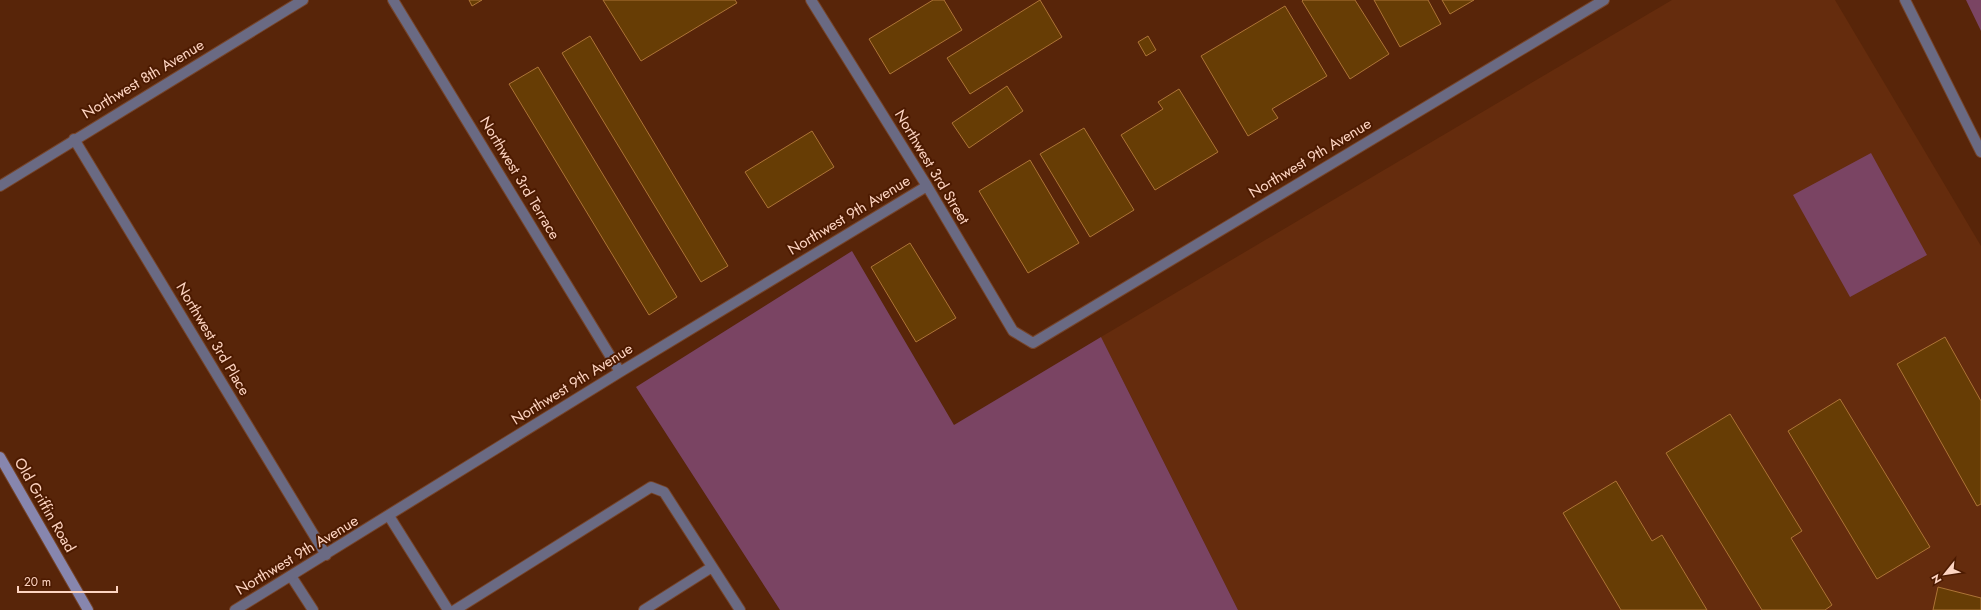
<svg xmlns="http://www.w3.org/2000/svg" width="1981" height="610" font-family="Jost,sans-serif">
<rect width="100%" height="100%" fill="#582509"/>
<path fill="#652c0d" d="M 1672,0 L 1835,0 L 1981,246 L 1981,610 L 1238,610 L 1101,337 Z"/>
<path fill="#7a4463" d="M 1966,0 L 1981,0 L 1981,31 Z
M 1871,153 L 1927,255 L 1850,297 L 1793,195 Z
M 852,251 L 954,425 L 1101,337 L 1238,610 L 780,610 L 636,387 Z"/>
<path fill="#673d05" stroke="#ad7437" d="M 469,0 L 482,0 L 472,6 Z
M 603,0 L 735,0 L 737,3 L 641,61 Z
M 933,0 L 944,0 L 962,30 L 890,74 L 869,39 Z
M 1040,0 L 1062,37 L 970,94 L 947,58 Z
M 1303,0 L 1355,0 L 1389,54 L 1350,79 L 1302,1 Z
M 1374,0 L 1428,0 L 1441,24 L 1400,47 Z
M 1442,0 L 1474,0 L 1450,14 Z
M 1285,6 L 1327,76 L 1272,109 L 1278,118 L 1248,136 L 1201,56 Z
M 590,36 L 728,266 L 701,282 L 562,53 Z
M 1148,36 L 1156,50 L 1146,56 L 1138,42 Z
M 538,67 L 677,297 L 649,315 L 509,84 Z
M 1007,86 L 1023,111 L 969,148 L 952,123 Z
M 1179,89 L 1218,152 L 1155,190 L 1121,135 L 1163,109 L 1158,102 Z
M 1084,128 L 1134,210 L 1090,237 L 1040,154 Z
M 812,131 L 834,167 L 768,208 L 745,172 Z
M 1030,160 L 1079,243 L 1028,273 L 979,191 Z
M 910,243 L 956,318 L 916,342 L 871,267 Z
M 1945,337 L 1981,401 L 1981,504 L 1977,506 L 1897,364 Z
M 1840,399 L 1930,547 L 1877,579 L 1788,431 Z
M 1730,414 L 1802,531 L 1791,538 L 1832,605 L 1825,610 L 1762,610 L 1666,453 Z
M 1616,481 L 1652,541 L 1662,535 L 1707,610 L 1621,610 L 1563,513 Z
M 1938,587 L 1981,598 L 1981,610 L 1933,610 Z"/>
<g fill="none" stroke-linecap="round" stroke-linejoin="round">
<g stroke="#76442a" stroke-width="12">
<path id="lane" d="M 389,516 L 448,610
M 291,576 L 313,610
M 455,610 L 651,487 L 664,492 L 740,610
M 644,610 L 712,567"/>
</g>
<g stroke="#76442a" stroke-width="12">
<path id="street" d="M 393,0 L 620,372
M 811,0 L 927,186 L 1013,331 L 1033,343 L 1604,0
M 1905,0 L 1981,152
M 74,139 L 326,555
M 0,186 L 303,0
M 235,610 L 620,372 L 927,186"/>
</g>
<g stroke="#76442a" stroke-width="12">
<path id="secondary" d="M 0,457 L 88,610"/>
</g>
<use href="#lane" stroke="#6a6a83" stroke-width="10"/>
<use href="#street" stroke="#6a6a83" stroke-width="10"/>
<use href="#secondary" stroke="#8786ae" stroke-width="10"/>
</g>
<g text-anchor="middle" stroke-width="4" stroke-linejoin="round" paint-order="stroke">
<g font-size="15" fill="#fdd4c1" stroke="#4c1a00">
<text transform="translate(143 79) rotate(-31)" y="5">Northwest 8th Avenue</text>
<text transform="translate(1310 158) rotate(-31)" y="5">Northwest 9th Avenue</text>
<text transform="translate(932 167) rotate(59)" y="5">Northwest 3rd Street</text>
<text transform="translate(520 178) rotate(59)" y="5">Northwest 3rd Terrace</text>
<text transform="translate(849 215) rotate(-31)" y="5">Northwest 9th Avenue</text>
<text transform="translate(213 339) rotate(59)" y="5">Northwest 3rd Place</text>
<text transform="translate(572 384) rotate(-32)" y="5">Northwest 9th Avenue</text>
<text transform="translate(45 505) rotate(60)" y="5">Old Griffin Road</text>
<text transform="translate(297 555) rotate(-31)" y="5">Northwest 9th Avenue</text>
</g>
</g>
<g transform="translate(1945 574) rotate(240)" stroke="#4c1a00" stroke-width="3" paint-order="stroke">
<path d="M0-3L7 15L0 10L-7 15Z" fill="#fdd4c1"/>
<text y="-6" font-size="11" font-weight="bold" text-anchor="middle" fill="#fdd4c1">N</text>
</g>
<path d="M18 586v6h99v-6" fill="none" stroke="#fdd4c1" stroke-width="2"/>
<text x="24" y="586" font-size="12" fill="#fdd4c1" stroke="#4c1a00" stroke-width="3" paint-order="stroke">20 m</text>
</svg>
